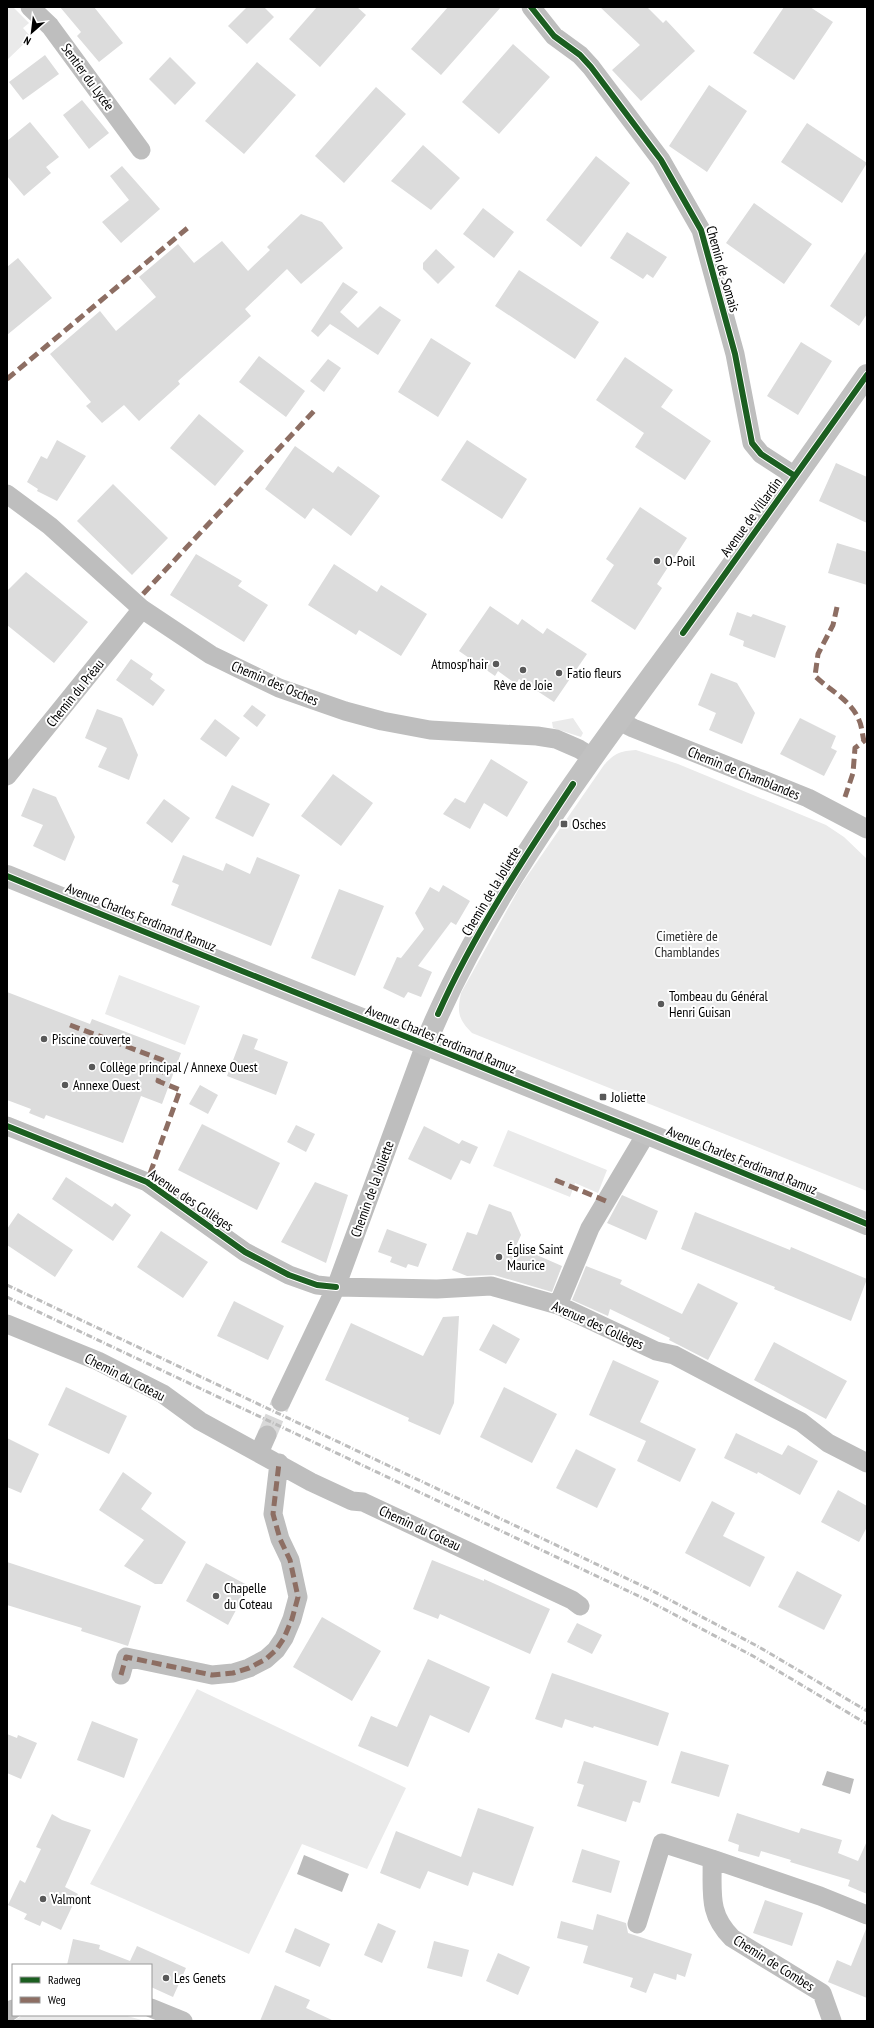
<svg xmlns="http://www.w3.org/2000/svg" width="874" height="2028" font-family="'PT Sans Narrow',sans-serif">
<rect width="100%" height="100%" fill="#fff"/>
<path fill="#eaeaea" d="M 7,7 L 13,7 L 29,23 L 23,28 L 31,37 L 7,60 Z
M 573,718 L 583,733 L 581,737 L 553,728 L 552,722 Z
M 636,750 L 678,764 L 826,825 L 844,837 L 867,859 L 867,1191 L 472,1033 C 458,1019 457,1012 461,993 L 521,885 L 604,765 C 615,753 620,751 636,750 Z
M 119,975 L 200,1006 L 185,1045 L 105,1014 Z
M 508,1130 L 607,1170 L 598,1193 L 575,1183 L 570,1197 L 493,1166 Z
M 197,1689 L 406,1788 L 367,1869 L 302,1844 L 249,1954 L 90,1884 Z
M 23,2015 L 124,2015 L 145,2021 L 13,2021 Z"/>
<path fill="#bcbcbc" d="M 827,1771 L 854,1779 L 850,1794 L 822,1785 Z
M 304,1855 L 349,1874 L 342,1892 L 297,1874 Z"/>
<path fill="#dcdcdc" d="M 60,7 L 94,7 L 123,43 L 99,62 L 77,36 L 81,32 Z
M 247,7 L 264,7 L 274,17 L 247,44 L 228,26 Z
M 317,7 L 357,7 L 366,15 L 320,67 L 289,39 Z
M 448,7 L 501,7 L 441,75 L 411,49 Z
M 600,7 L 647,7 L 663,23 L 666,20 L 695,51 L 641,101 L 612,70 L 640,45 Z
M 784,7 L 810,7 L 833,22 L 794,80 L 753,53 Z
M 513,44 L 550,77 L 499,134 L 462,102 Z
M 45,55 L 59,74 L 23,100 L 9,82 Z
M 170,57 L 196,83 L 175,105 L 149,79 Z
M 257,62 L 296,95 L 244,154 L 205,121 Z
M 709,85 L 747,111 L 707,172 L 669,146 Z
M 376,87 L 406,114 L 344,183 L 315,156 Z
M 82,100 L 109,133 L 89,149 L 63,115 Z
M 30,122 L 59,157 L 46,167 L 51,173 L 24,196 L 7,176 L 7,141 Z
M 807,123 L 867,163 L 842,203 L 781,162 Z
M 423,145 L 460,178 L 431,210 L 391,181 Z
M 596,156 L 630,183 L 581,247 L 546,220 Z
M 122,166 L 160,209 L 121,243 L 102,222 L 129,200 L 110,176 Z
M 754,203 L 812,244 L 784,284 L 726,243 Z
M 483,208 L 514,232 L 494,258 L 463,234 Z
M 301,214 L 322,222 L 343,248 L 301,284 L 287,269 L 245,309 L 251,316 L 178,381 L 180,384 L 139,421 L 124,405 L 102,423 L 86,406 L 91,402 L 50,354 L 100,311 L 116,331 L 156,297 L 139,277 L 178,244 L 194,263 L 222,241 L 248,271 L 270,250 L 267,247 Z
M 627,232 L 667,257 L 653,278 L 647,274 L 643,279 L 610,258 Z
M 436,249 L 455,267 L 438,284 L 423,269 L 423,263 Z
M 867,250 L 867,314 L 859,326 L 830,306 Z
M 18,258 L 52,298 L 7,335 L 7,267 Z
M 519,270 L 599,322 L 575,359 L 495,306 Z
M 343,282 L 358,292 L 340,312 L 358,328 L 380,306 L 401,320 L 378,355 L 330,324 L 318,337 L 311,331 Z
M 431,338 L 471,363 L 438,417 L 398,392 Z
M 801,342 L 832,361 L 798,415 L 767,396 Z
M 259,356 L 305,391 L 286,417 L 239,382 Z
M 625,357 L 673,390 L 661,407 L 711,441 L 685,480 L 635,447 L 644,433 L 596,400 Z
M 328,359 L 341,368 L 324,392 L 310,381 Z
M 199,414 L 244,451 L 215,486 L 170,448 Z
M 57,440 L 86,456 L 57,501 L 37,491 L 38,489 L 27,482 L 41,456 L 47,459 Z
M 467,440 L 527,479 L 502,519 L 441,480 Z
M 295,446 L 333,473 L 338,466 L 380,496 L 351,536 L 313,508 L 305,519 L 265,489 Z
M 836,463 L 867,477 L 867,523 L 819,501 Z
M 113,484 L 168,538 L 132,575 L 77,521 Z
M 640,507 L 687,538 L 657,584 L 662,588 L 635,630 L 591,601 L 614,565 L 606,559 Z
M 837,543 L 867,552 L 867,585 L 828,573 Z
M 196,554 L 242,581 L 238,586 L 268,605 L 244,642 L 170,595 Z
M 334,564 L 377,592 L 381,585 L 427,614 L 401,656 L 359,630 L 356,635 L 308,605 Z
M 26,572 L 88,622 L 54,663 L 7,625 L 7,591 Z
M 490,606 L 518,625 L 522,619 L 543,634 L 547,628 L 587,654 L 554,702 L 519,679 L 516,684 L 498,671 L 495,676 L 459,651 Z
M 737,612 L 751,617 L 753,614 L 786,626 L 775,658 L 743,646 L 744,641 L 729,635 Z
M 131,659 L 153,674 L 150,679 L 165,690 L 153,706 L 116,680 Z
M 711,673 L 737,683 L 755,713 L 742,744 L 709,730 L 716,713 L 698,705 Z
M 252,705 L 266,715 L 257,727 L 243,716 Z
M 97,709 L 122,718 L 138,755 L 129,780 L 98,767 L 107,748 L 85,738 Z
M 800,718 L 836,736 L 831,748 L 837,751 L 824,776 L 780,754 Z
M 215,719 L 240,738 L 226,757 L 200,739 Z
M 491,759 L 528,782 L 507,817 L 484,803 L 470,829 L 443,814 L 455,798 L 465,803 Z
M 333,774 L 373,803 L 341,846 L 301,816 Z
M 232,785 L 270,804 L 253,837 L 215,818 Z
M 33,788 L 56,797 L 75,837 L 65,861 L 33,846 L 43,825 L 21,816 Z
M 164,799 L 190,818 L 172,843 L 146,823 Z
M 183,855 L 223,871 L 226,863 L 250,874 L 257,857 L 300,875 L 271,946 L 171,905 L 179,885 L 172,882 Z
M 443,885 L 470,901 L 456,925 L 451,922 L 418,966 L 432,972 L 421,997 L 408,992 L 404,998 L 383,988 L 397,957 L 401,958 L 424,929 L 415,913 L 430,887 L 439,892 Z
M 339,889 L 384,906 L 355,976 L 311,958 Z
M 7,992 L 90,1024 L 92,1019 L 181,1053 L 162,1104 L 141,1096 L 123,1143 L 46,1115 L 44,1119 L 29,1113 L 31,1109 L 7,1100 Z
M 243,1034 L 258,1039 L 254,1049 L 288,1062 L 276,1095 L 227,1076 Z
M 200,1085 L 218,1095 L 208,1114 L 189,1104 Z
M 202,1124 L 280,1163 L 257,1210 L 178,1170 Z
M 296,1125 L 315,1134 L 306,1152 L 287,1142 Z
M 424,1126 L 459,1144 L 462,1140 L 478,1147 L 470,1164 L 461,1160 L 451,1180 L 408,1159 Z
M 66,1177 L 112,1207 L 115,1203 L 131,1215 L 113,1241 L 52,1199 Z
M 315,1182 L 348,1195 L 326,1263 L 281,1242 Z
M 622,1195 L 658,1211 L 646,1240 L 607,1223 Z
M 489,1204 L 511,1212 L 521,1235 L 516,1246 L 562,1266 L 552,1292 L 494,1275 L 467,1276 L 452,1270 L 467,1232 L 477,1235 Z
M 695,1212 L 790,1250 L 791,1247 L 867,1279 L 851,1321 L 774,1289 L 775,1287 L 681,1249 Z
M 18,1213 L 73,1250 L 55,1277 L 7,1245 L 7,1229 Z
M 387,1229 L 427,1244 L 418,1267 L 408,1264 L 406,1268 L 390,1262 L 392,1257 L 378,1252 Z
M 161,1231 L 208,1262 L 183,1298 L 137,1267 Z
M 586,1266 L 622,1280 L 620,1284 L 682,1314 L 698,1283 L 738,1303 L 708,1360 L 669,1340 L 670,1338 L 610,1309 L 608,1316 L 572,1300 Z
M 234,1301 L 284,1326 L 268,1360 L 217,1336 Z
M 459,1316 L 454,1403 L 440,1435 L 408,1421 L 409,1418 L 325,1380 L 351,1323 L 423,1356 L 443,1317 Z
M 493,1324 L 520,1339 L 506,1364 L 479,1350 Z
M 774,1342 L 847,1381 L 826,1419 L 754,1380 Z
M 613,1360 L 659,1381 L 640,1422 L 696,1449 L 680,1482 L 637,1461 L 646,1441 L 589,1415 Z
M 66,1387 L 127,1416 L 109,1454 L 48,1425 Z
M 504,1387 L 557,1414 L 532,1463 L 480,1437 Z
M 736,1433 L 782,1455 L 788,1445 L 818,1461 L 800,1495 L 758,1472 L 757,1474 L 724,1458 Z
M 7,1438 L 39,1454 L 21,1493 L 7,1487 Z
M 576,1449 L 616,1469 L 597,1508 L 556,1488 Z
M 123,1472 L 152,1493 L 141,1509 L 186,1542 L 162,1584 L 155,1584 L 124,1566 L 144,1540 L 99,1510 Z
M 838,1490 L 867,1506 L 867,1527 L 859,1542 L 821,1522 Z
M 712,1501 L 735,1513 L 723,1536 L 765,1557 L 750,1587 L 685,1553 Z
M 432,1560 L 484,1581 L 484,1579 L 550,1609 L 530,1654 L 440,1614 L 438,1619 L 413,1609 Z
M 7,1562 L 141,1606 L 128,1646 L 81,1631 L 82,1628 L 7,1605 Z
M 206,1563 L 249,1586 L 228,1625 L 186,1601 Z
M 797,1571 L 842,1595 L 824,1630 L 778,1607 Z
M 322,1617 L 381,1651 L 352,1701 L 293,1667 Z
M 577,1623 L 602,1635 L 592,1654 L 567,1642 Z
M 428,1659 L 490,1687 L 469,1733 L 430,1715 L 408,1767 L 358,1746 L 371,1716 L 397,1727 Z
M 552,1673 L 669,1713 L 658,1746 L 594,1726 L 593,1728 L 565,1719 L 562,1728 L 535,1719 Z
M 92,1721 L 138,1739 L 124,1778 L 77,1760 Z
M 7,1734 L 17,1738 L 18,1735 L 37,1743 L 21,1779 L 7,1773 Z
M 681,1751 L 729,1765 L 719,1797 L 671,1783 Z
M 584,1761 L 647,1781 L 640,1803 L 633,1801 L 626,1822 L 577,1806 L 584,1785 L 577,1783 Z
M 478,1808 L 534,1827 L 513,1886 L 473,1872 L 468,1886 L 428,1871 L 420,1889 L 380,1873 L 396,1831 L 461,1857 Z
M 737,1813 L 799,1833 L 801,1828 L 842,1840 L 838,1853 L 858,1861 L 867,1841 L 867,1894 L 848,1886 L 850,1880 L 790,1862 L 791,1860 L 761,1851 L 759,1857 L 738,1851 L 739,1845 L 728,1841 Z
M 52,1814 L 62,1820 L 91,1830 L 65,1887 L 78,1894 L 61,1930 L 42,1921 L 40,1926 L 24,1919 L 27,1914 L 8,1905 L 20,1880 L 25,1883 L 41,1849 L 36,1847 Z
M 582,1849 L 620,1861 L 611,1893 L 572,1882 Z
M 765,1900 L 803,1913 L 792,1946 L 753,1933 Z
M 597,1914 L 626,1923 L 628,1933 L 692,1954 L 685,1977 L 677,1974 L 676,1980 L 654,1973 L 646,1993 L 630,1987 L 633,1978 L 583,1963 L 588,1946 L 557,1938 L 561,1921 L 593,1930 Z
M 378,1923 L 396,1931 L 382,1963 L 364,1955 Z
M 295,1928 L 330,1944 L 320,1967 L 285,1952 Z
M 866,1929 L 867,1929 L 867,1998 L 828,1982 L 837,1960 L 851,1966 Z
M 73,1939 L 100,1945 L 99,1949 L 130,1961 L 137,1946 L 186,1968 L 173,1997 L 151,1987 L 151,1965 L 67,1965 Z
M 434,1941 L 469,1950 L 462,1977 L 427,1968 Z
M 498,1953 L 530,1967 L 518,1995 L 486,1981 Z
M 275,1985 L 310,2000 L 306,2008 L 334,2021 L 260,2021 Z"/>
<g fill="none" stroke-linecap="round" stroke-linejoin="round">
<path stroke="#d9d9d9" stroke-width="19" stroke-dasharray="19 10" stroke-linecap="butt" d="M 267,1435 L 281,1402"/>
<path stroke="#bebebe" stroke-width="19" d="M 30,7 L 50,26 L 141,150
M 531,7 L 554,36 L 580,55 L 591,67 L 661,160 L 701,230 L 735,354 L 752,443 L 761,454 L 795,476
M 7,494 L 50,526 L 142,609 L 211,655 L 279,688 L 345,711 L 382,721 L 430,730 L 537,736 L 556,739 L 579,749 L 592,757
M 619,721 L 633,728 L 808,798 L 867,829
M 7,776 L 142,609
M 7,1126 L 147,1182 L 245,1252 L 289,1275 L 317,1285 L 336,1287 L 437,1289 L 491,1286 L 558,1305 L 656,1351 L 674,1355 L 801,1422 L 828,1443 L 867,1463
M 558,1305 L 590,1228 L 646,1134
M 7,1324 L 98,1361 L 163,1394 L 200,1421 L 311,1482 L 352,1501 L 363,1502 L 572,1600 L 580,1606
M 281,1402 L 336,1287 L 425,1045
M 259,1453 L 267,1435
M 121,1675 L 126,1657 L 212,1675 L 233,1673 L 249,1668 L 266,1659 L 276,1650 L 284,1638 L 292,1619 L 298,1597 L 290,1560 L 280,1539 L 273,1514 L 279,1463
M 712,1859 L 820,1896 L 867,1915
M 637,1924 L 662,1843 L 712,1859 C 713,1892 707,1913 732,1938 L 822,1993 L 832,2021
M 151,2008 L 183,2021
M 7,2013 L 13,2009"/>
<path stroke="#c1c1c1" stroke-width="22" d="M 7,876 C 293,993 582,1105 867,1224
M 425,1045 C 483,903 577,778 667,655 C 735,563 801,469 867,375"/>
<path stroke="#bdbdbd" stroke-width="3" stroke-dasharray="6 2 1 2" stroke-linecap="butt" d="M 7,1285 L 651,1590 L 759,1647 L 867,1711
M 7,1297 L 645,1599 L 753,1656 L 867,1724"/>
<path stroke="#8d6e63" stroke-width="5" stroke-dasharray="10 5" stroke-linecap="butt" d="M 7,379 L 190,226
M 143,594 L 314,411
M 837,607 L 833,625 L 818,654 L 815,676 C 829,690 851,700 859,720 C 862,726 862,734 864,741 L 855,748 L 853,773 L 845,797
M 70,1025 L 165,1061 L 158,1081 L 180,1090 L 147,1182
M 555,1180 L 606,1201
M 121,1675 L 126,1657 L 212,1675 L 233,1673 L 249,1668 L 266,1659 L 276,1650 L 284,1638 L 292,1619 L 298,1597 L 290,1560 L 280,1539 L 273,1514 L 279,1463"/>
<g stroke="#fff" stroke-width="8">
<path id="cycleway" d="M 531,7 L 554,36 L 580,55 L 591,67 L 661,160 L 701,230 L 735,354 L 752,443 L 761,454 L 795,476
M 683,633 L 867,375
M 7,876 C 293,993 582,1105 867,1224
M 438,1014 C 474,933 524,858 573,784
M 7,1126 L 147,1182 L 245,1252 L 289,1275 L 317,1285 L 336,1287"/>
</g>
<use href="#cycleway" stroke="#1b5e20" stroke-width="6"/>
</g>
<g fill="#595959" stroke="#fff" stroke-width="1.5">
<circle cx="657" cy="561" r="4"/>
<circle cx="496" cy="664" r="4"/>
<circle cx="523" cy="670" r="4"/>
<circle cx="559" cy="673" r="4"/>
<rect x="560" y="820" width="8" height="8" rx="2"/>
<circle cx="661" cy="1004" r="4"/>
<circle cx="44" cy="1039" r="4"/>
<circle cx="92" cy="1067" r="4"/>
<circle cx="65" cy="1085" r="4"/>
<rect x="599" y="1093" width="8" height="8" rx="2"/>
<circle cx="499" cy="1257" r="4"/>
<circle cx="216" cy="1596" r="4"/>
<circle cx="43" cy="1899" r="4"/>
<circle cx="166" cy="1978" r="4"/>
</g>
<g text-anchor="middle" stroke-width="4" stroke-linejoin="round" paint-order="stroke">
<g font-size="14" fill="#000" stroke="#fff">
<text transform="translate(88 77) rotate(54)" y="5">Sentier du Lycée</text>
<text transform="translate(723 269) rotate(74)" y="5">Chemin de Somais</text>
<text transform="translate(751 517) rotate(-54)" y="5">Avenue de Villardin</text>
<text transform="translate(275 683) rotate(23)" y="5">Chemin des Osches</text>
<text transform="translate(75 693) rotate(-51)" y="5">Chemin du Préau</text>
<text transform="translate(744 773) rotate(22)" y="5">Chemin de Chamblandes</text>
<text transform="translate(491 891) rotate(-59)" y="5">Chemin de la Joliette</text>
<text transform="translate(141 917) rotate(22)" y="5">Avenue Charles Ferdinand Ramuz</text>
<text transform="translate(441 1039) rotate(22)" y="5">Avenue Charles Ferdinand Ramuz</text>
<text transform="translate(742 1160) rotate(22)" y="5">Avenue Charles Ferdinand Ramuz</text>
<text transform="translate(372 1189) rotate(-70)" y="5">Chemin de la Joliette</text>
<text transform="translate(191 1200) rotate(34)" y="5">Avenue des Collèges</text>
<text transform="translate(598 1325) rotate(24)" y="5">Avenue des Collèges</text>
<text transform="translate(125 1377) rotate(27)" y="5">Chemin du Coteau</text>
<text transform="translate(420 1528) rotate(25)" y="5">Chemin du Coteau</text>
<text transform="translate(774 1963) rotate(32)" y="5">Chemin de Combes</text>
</g>
<g font-size="14" fill="#000" stroke="#fff" text-anchor="start">
<text x="665" y="566">O-Poil</text>
<text x="488" y="669" text-anchor="end">Atmosp'hair</text>
<text x="567" y="678">Fatio fleurs</text>
<text x="523" y="690" text-anchor="middle">Rêve de Joie</text>
<text x="572" y="829">Osches</text>
<text x="669" y="1001">Tombeau du Général<tspan x="669" dy="16">Henri Guisan</tspan></text>
<text x="52" y="1044">Piscine couverte</text>
<text x="100" y="1072">Collège principal / Annexe Ouest</text>
<text x="73" y="1090">Annexe Ouest</text>
<text x="611" y="1102">Joliette</text>
<text x="507" y="1254">Église Saint<tspan x="507" dy="16">Maurice</tspan></text>
<text x="224" y="1593">Chapelle<tspan x="224" dy="16">du Coteau</tspan></text>
<text x="51" y="1904">Valmont</text>
<text x="174" y="1983">Les Genets</text>
</g>
<g font-size="14" fill="#2f2f2f" stroke="#fff">
<text x="687" y="941">Cimetière de<tspan x="687" dy="16">Chamblandes</tspan></text>
</g>
</g>
<rect width="874" height="2028" fill="none" stroke="#000000" stroke-width="16"/>
<rect x="12" y="1964" width="140" height="52" fill="#ffffff" stroke="#999999"/>
<rect x="20" y="1977" width="20" height="6" fill="#1b5e20" stroke="#999999"/>
<text x="48" y="1984" font-size="12" fill="#000000">Radweg</text>
<rect x="20" y="1997" width="20" height="6" fill="#8d6e63" stroke="#999999"/>
<text x="48" y="2004" font-size="12" fill="#000000">Weg</text>
<g transform="translate(32 32) rotate(208)" stroke="#ffffff" stroke-width="3" paint-order="stroke">
<path d="M0-3L7 15L0 10L-7 15Z" fill="#000000"/>
<text y="-6" font-size="11" font-weight="bold" text-anchor="middle" fill="#000000">N</text>
</g>
</svg>
